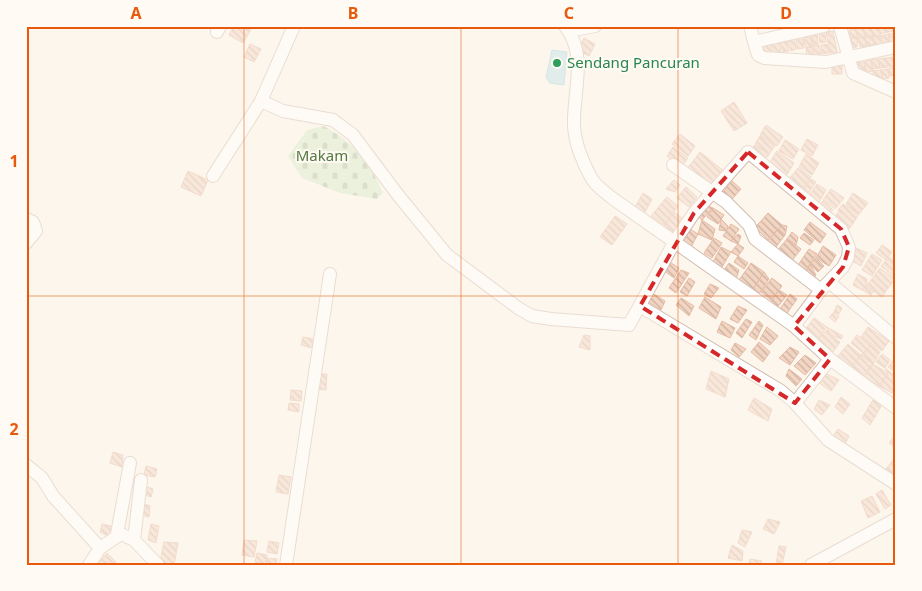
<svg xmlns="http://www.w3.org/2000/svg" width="922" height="591" font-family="'Noto Sans',sans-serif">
<defs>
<pattern id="cemetery-stones" width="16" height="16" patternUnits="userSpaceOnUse" patternTransform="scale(1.25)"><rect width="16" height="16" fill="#d8ecc9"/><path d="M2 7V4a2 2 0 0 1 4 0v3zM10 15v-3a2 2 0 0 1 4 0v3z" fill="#b4c2a5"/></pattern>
<pattern id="building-back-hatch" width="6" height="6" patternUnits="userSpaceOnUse" patternTransform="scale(1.25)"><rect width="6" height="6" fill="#f3d5c3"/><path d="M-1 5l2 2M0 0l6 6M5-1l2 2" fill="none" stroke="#cab0a1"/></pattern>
</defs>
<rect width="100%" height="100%" fill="#fdf6ec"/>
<path fill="url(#cemetery-stones)" d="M 323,126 C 351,139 371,165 383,193 L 377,199 L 340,193 L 302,178 L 288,156 L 307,130 Z"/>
<path fill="#bfe3e8" stroke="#a5d3da" d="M 552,50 L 567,52 L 564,85 L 550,83 L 546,78 Z"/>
<path fill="url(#building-back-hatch)" stroke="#e6bba3" d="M 234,26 L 246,26 L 251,29 L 243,43 L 229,35 Z
M 878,26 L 881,36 L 873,36 L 871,27 Z
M 878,26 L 887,26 L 888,32 L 880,34 Z
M 887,26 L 895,26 L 896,31 L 888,32 Z
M 871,27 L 873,36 L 865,37 L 863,28 Z
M 863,28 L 865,36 L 858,38 L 856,29 Z
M 856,29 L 857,37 L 850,38 L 849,30 Z
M 833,31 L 837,52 L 830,53 L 826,32 Z
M 896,33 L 896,41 L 890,42 L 888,34 Z
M 825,34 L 826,42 L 820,43 L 819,35 Z
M 888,34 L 890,42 L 883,43 L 881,36 Z
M 817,35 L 818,44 L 812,45 L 811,37 Z
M 865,36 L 866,46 L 860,47 L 858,38 Z
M 873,36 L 874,45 L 866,46 L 865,37 Z
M 873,36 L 881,36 L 881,44 L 874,45 Z
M 811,37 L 813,46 L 806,48 L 803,38 Z
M 851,37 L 858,38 L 857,47 L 853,48 Z
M 584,38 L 595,44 L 589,56 L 578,50 Z
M 796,38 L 803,40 L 804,48 L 797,49 Z
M 794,39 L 796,49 L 791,51 L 788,40 Z
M 787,41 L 789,51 L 783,52 L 780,42 Z
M 779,42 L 781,53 L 775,54 L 772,44 Z
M 250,44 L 261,49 L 254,62 L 244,57 Z
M 827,44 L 829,53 L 822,54 L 821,45 Z
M 771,45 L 773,55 L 765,56 L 764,46 Z
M 819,45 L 821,55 L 815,57 L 813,46 Z
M 812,47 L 814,58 L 807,59 L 806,48 Z
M 894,57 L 895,66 L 887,67 L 886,58 Z
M 886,58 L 887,67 L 880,68 L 878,59 Z
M 878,59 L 880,68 L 873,69 L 871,60 Z
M 871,60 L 873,71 L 866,72 L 864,62 Z
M 864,62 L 866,72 L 858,74 L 856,63 Z
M 832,64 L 842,64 L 842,74 L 832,74 Z
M 895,67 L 896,75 L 889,76 L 888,69 Z
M 888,69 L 889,78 L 882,79 L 881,70 Z
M 881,70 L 882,79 L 874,80 L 873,71 Z
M 734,102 L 747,123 L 734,131 L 721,111 Z
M 766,125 L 783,137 L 777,146 L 760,135 Z
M 680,134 L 695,146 L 688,156 L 672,144 Z
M 760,136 L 775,146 L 769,154 L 755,144 Z
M 807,139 L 818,145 L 812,156 L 801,150 Z
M 785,140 L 799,149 L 793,159 L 779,151 Z
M 755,145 L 769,155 L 766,158 L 752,148 Z
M 673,147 L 688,158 L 681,167 L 667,156 Z
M 777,151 L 794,163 L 786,176 L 768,165 Z
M 700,152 L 725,172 L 712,189 L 687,169 Z
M 806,154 L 819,163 L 812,175 L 799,167 Z
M 798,168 L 811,177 L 803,189 L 789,179 Z
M 188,171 L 208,180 L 201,196 L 181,187 Z
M 811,179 L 816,182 L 805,198 L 800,195 Z
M 674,180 L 680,185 L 675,192 L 666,189 Z
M 732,181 L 741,189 L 732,199 L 723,192 Z
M 817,184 L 826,190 L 818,204 L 808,197 Z
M 686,187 L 697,197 L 689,207 L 677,198 Z
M 831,189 L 844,198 L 835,209 L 823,200 Z
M 643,193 L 652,199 L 644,214 L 634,209 Z
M 853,193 L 868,203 L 859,214 L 846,204 Z
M 667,197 L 678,206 L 664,225 L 651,216 Z
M 823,201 L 833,210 L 828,216 L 818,207 Z
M 704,204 L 713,208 L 702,220 L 695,214 Z
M 843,204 L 859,214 L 854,222 L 838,210 Z
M 713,208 L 724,215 L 718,224 L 707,217 Z
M 839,211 L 854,222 L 849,229 L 834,218 Z
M 674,212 L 683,219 L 673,232 L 664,225 Z
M 768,213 L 782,225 L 774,233 L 761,221 Z
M 615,216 L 627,224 L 612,245 L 600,237 Z
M 721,219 L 728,226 L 726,231 L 719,230 Z
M 702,220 L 715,229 L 712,240 L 698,234 Z
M 761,221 L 774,233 L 768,240 L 755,227 Z
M 810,222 L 826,234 L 820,243 L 804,230 Z
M 731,224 L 739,229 L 731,241 L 723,236 Z
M 782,225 L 787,226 L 785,235 L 778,229 Z
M 690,229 L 698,234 L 691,247 L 682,242 Z
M 778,229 L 785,235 L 776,247 L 768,242 Z
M 792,232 L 798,237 L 796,245 L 787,239 Z
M 804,233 L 814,240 L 810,245 L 800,238 Z
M 738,234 L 741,236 L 738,244 L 731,241 Z
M 714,238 L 722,243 L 712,258 L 704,253 Z
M 787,239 L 801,249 L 791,262 L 777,251 Z
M 738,244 L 744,248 L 738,256 L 731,252 Z
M 882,245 L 892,252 L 886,260 L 876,253 Z
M 823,246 L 836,255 L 829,266 L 816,258 Z
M 721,247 L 731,252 L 722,267 L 713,262 Z
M 856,248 L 867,253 L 861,266 L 850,260 Z
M 809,249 L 817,254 L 804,273 L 796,268 Z
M 872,254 L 882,260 L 872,276 L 862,270 Z
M 738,256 L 748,263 L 744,269 L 734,262 Z
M 889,257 L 896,263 L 896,278 L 881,266 Z
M 816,258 L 824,266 L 818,272 L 810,265 Z
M 668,261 L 679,268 L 674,278 L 663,270 Z
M 729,263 L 739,270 L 736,279 L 724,270 Z
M 751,263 L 764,272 L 753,289 L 737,283 Z
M 810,265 L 816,275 L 811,282 L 803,276 Z
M 880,268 L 895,279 L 886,291 L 871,280 Z
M 681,270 L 689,273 L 676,293 L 669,288 Z
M 764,272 L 769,279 L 759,294 L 753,289 Z
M 858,274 L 867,279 L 866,286 L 862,290 L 853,285 Z
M 689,278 L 695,282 L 687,296 L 680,292 Z
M 772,278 L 782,286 L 771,300 L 761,292 Z
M 871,280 L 886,291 L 882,297 L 866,286 Z
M 710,284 L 719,288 L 711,298 L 704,294 Z
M 866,286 L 874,291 L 871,295 L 862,290 Z
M 779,290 L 787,295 L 776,309 L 769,304 Z
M 649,291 L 665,301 L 661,310 L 645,300 Z
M 790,294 L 797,299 L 785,316 L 778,312 Z
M 705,297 L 721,307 L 716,319 L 699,308 Z
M 681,298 L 694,306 L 689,316 L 676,305 Z
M 837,305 L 842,308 L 839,314 L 834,312 Z
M 738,306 L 747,310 L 738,323 L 730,319 Z
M 834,312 L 839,316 L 835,322 L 829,317 Z
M 814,318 L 827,327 L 817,340 L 804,331 Z
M 746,319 L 752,322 L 742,338 L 736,333 Z
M 722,321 L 735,328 L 730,338 L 717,332 Z
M 759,321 L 763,325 L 756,340 L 749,335 Z
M 767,327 L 778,336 L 770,345 L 760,339 Z
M 827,327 L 843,336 L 841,339 L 830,335 Z
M 868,327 L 889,341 L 882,351 L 861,337 Z
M 827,330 L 830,335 L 840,342 L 833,352 L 817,340 Z
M 584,335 L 590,336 L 590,350 L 579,347 Z
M 857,335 L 871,345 L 864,354 L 851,343 Z
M 303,337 L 314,339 L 312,348 L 301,345 Z
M 759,342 L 770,352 L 763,362 L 751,352 Z
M 735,343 L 746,349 L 739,357 L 731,350 Z
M 848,344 L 861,355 L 851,367 L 838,356 Z
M 871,345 L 880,352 L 873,364 L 861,355 Z
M 790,347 L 799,352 L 790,365 L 779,358 Z
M 882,354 L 890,360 L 885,368 L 876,362 Z
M 805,355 L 816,363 L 805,375 L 794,366 Z
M 861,355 L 873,364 L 861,378 L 851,367 Z
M 894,359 L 896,360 L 896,373 L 888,367 Z
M 873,364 L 888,373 L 879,386 L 864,377 Z
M 885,368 L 896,377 L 896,387 L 892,393 L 879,386 L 888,373 Z
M 789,369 L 802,379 L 796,386 L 786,376 Z
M 711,371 L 729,379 L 725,397 L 706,389 Z
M 316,374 L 327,374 L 326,390 L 315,389 Z
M 827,374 L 839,380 L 831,391 L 819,383 Z
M 291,390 L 302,391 L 301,401 L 290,400 Z
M 841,397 L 850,404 L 843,414 L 835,407 Z
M 754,398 L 772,409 L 768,421 L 748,410 Z
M 819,400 L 830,405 L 822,415 L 814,409 Z
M 873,400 L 882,405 L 870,425 L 862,418 Z
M 289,403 L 299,404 L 299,412 L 288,410 Z
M 838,429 L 849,436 L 843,448 L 832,438 Z
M 896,434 L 896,448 L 889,443 Z
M 113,452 L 123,455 L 122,467 L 110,463 Z
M 896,456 L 896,470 L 892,474 L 886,469 Z
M 146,466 L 157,469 L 155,477 L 144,475 Z
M 279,475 L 291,477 L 288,494 L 276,492 Z
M 145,486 L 153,489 L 151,497 L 142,494 Z
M 882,490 L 891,505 L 885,509 L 876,494 Z
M 872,496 L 880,512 L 868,518 L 861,501 Z
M 142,503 L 150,506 L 149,517 L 141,515 Z
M 768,519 L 780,522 L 774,534 L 763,529 Z
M 102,524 L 115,527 L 110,537 L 100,532 Z
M 151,524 L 159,526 L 156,543 L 148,540 Z
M 742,530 L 752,532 L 745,547 L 738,543 Z
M 244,540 L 257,541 L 254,557 L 242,555 Z
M 269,541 L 279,543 L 277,554 L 267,552 Z
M 164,542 L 178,543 L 174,565 L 160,563 Z
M 732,545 L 743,551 L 742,561 L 728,558 Z
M 779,546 L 786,547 L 782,565 L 776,565 Z
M 107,553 L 116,562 L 113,565 L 97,565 Z
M 257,553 L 267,555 L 265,564 L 255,562 Z
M 267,558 L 277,559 L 276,565 L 266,565 Z
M 750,559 L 762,561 L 760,565 L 749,565 Z"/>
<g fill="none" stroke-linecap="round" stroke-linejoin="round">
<g stroke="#d1beb0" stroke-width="14">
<path id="minor" d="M 565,26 C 588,55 573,91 574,124 C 574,141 583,164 592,179 C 596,186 605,192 612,198 L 794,326 L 830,359 L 896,408
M 750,26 L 754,42 L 824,26
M 840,26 L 853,73 L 896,92
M 569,31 L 595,26
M 217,32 L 220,26
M 754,42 L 758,55 L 764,58 L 826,62 L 896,47
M 261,101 L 283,111 L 333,120 L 353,135 L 398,195 L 447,255 L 518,308 L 532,316 L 551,319 L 629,325 L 675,241 L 694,213 L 748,152 L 841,229 L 849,247 L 848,257 L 843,267 L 821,290 L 794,326
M 673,165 L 726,202 L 749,225 L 755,239 L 821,290
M 213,176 L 261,101 L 294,26
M 26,219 L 33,222 L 36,231 L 26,243
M 829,282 L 896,338
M 640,306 L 781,391 L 795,403 L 828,440 L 896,484
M 795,403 L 830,359
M 26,465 L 42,478 L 53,496 L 100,548 L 89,565
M 117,534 L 130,463
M 134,540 L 141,480
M 100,548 L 121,534 L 134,540 L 158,565
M 286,565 L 330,274
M 811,565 L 896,519"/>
</g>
<use href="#minor" stroke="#fff" stroke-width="12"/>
</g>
<path d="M0 0H922V591H0ZM 748,152 L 841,229 L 849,247 L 843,267 L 794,326 L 830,359 L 795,403 L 640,306 L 694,213 Z" fill="#fdf6ec" fill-opacity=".55" fill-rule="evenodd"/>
<path fill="none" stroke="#d62828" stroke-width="4" stroke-dasharray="10 6" stroke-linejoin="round" d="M 748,152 L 841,229 L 849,247 L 843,267 L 794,326 L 830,359 L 795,403 L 640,306 L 694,213 Z"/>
<path fill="none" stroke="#e8590c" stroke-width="1" stroke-opacity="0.55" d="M 244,26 L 244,565M 461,26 L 461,565M 678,26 L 678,565M 26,296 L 896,296"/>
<circle fill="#2e9e5b" stroke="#fffaf3" stroke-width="2" cx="557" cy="63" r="5"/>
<g text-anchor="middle" stroke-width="4" stroke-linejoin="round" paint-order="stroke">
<g font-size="15" fill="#27864d" stroke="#fffaf3" text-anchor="start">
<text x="567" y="68">Sendang Pancuran</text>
</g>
<g font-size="15" fill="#537a41" stroke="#fffaf3">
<text x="322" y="161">Makam</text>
</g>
</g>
<rect width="922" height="591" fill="none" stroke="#fffaf3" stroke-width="55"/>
<rect x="28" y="28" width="866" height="536" fill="none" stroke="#e8590c" stroke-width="2"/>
<g font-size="16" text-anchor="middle" font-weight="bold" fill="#e8590c">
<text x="136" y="19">A</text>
<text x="353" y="19">B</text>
<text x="569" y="19">C</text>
<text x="786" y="19">D</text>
<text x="14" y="167">1</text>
<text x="14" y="435">2</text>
</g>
</svg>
